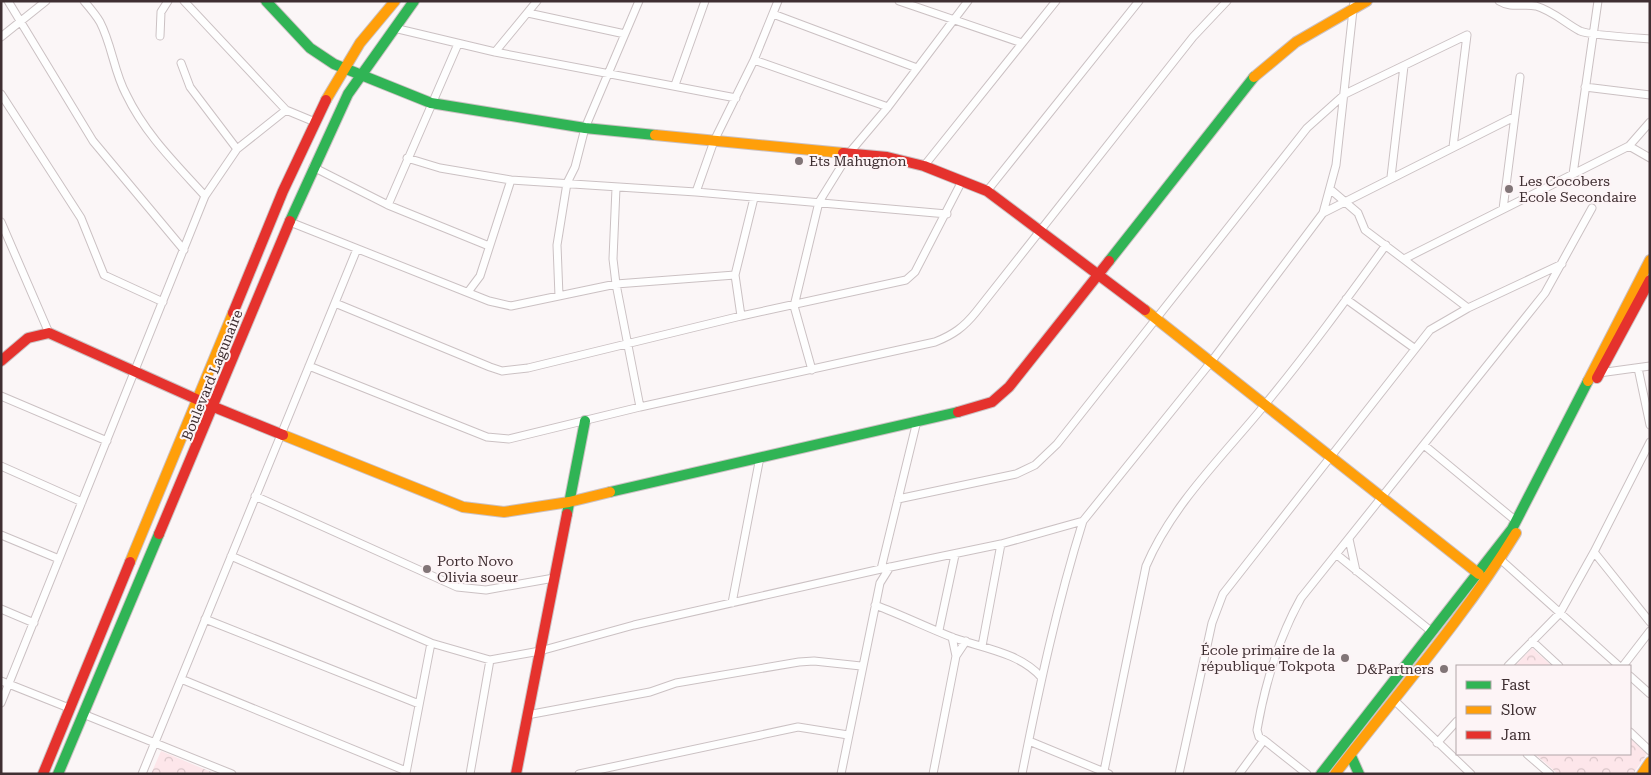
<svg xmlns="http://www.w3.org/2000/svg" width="1651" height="775" font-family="'Roboto Serif',serif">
<defs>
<pattern id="park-crowns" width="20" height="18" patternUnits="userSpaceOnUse" patternTransform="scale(1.25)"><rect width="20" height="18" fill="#fde6ea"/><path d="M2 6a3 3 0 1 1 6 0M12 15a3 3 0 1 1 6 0" fill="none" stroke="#dac6c9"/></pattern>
</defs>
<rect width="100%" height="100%" fill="#fbf6f7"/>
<path fill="url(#park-crowns)" d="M 1532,648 L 1552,666 L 1515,666 Z
M 1630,738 L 1647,754 L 1633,774 L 1558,774 L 1535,754 L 1630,754 Z
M 161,751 L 216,774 L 151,774 Z"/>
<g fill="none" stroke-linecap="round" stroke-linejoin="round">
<g stroke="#cbc1c3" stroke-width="9">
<path id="street" d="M 8,1 L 93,141 L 184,250
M 84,1 C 90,8 96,15 100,22 C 112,45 114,72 126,94 C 145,134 176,164 205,196
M 184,1 L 286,110 L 315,122
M 899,1 L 1022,43
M 1499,1 C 1512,9 1523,3 1536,6 C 1553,11 1565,23 1580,31 C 1589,35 1637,38 1650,39
M 528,13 L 625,34
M 773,14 L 917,68
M 394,28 L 495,52 L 736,98
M 160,36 L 161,12 L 168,1
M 1,37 L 46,1
M 495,52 L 537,1
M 754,60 L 888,107
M 181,63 L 190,87 L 237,149
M 675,85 L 705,1
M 1585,87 L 1650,95
M 1,94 L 81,218 L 104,275 L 163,302
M 1629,146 L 1650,158
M 1453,147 L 1467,35
M 407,158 L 440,168 L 511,180 L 696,192 L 947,214
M 924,166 L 1056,1
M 313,167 L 388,205 L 489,246
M 1573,174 L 1598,1
M 1391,177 L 1404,66
M 616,188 L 613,259 L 616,284 L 640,407
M 1330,189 L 1358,213 L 1365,230 L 1468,308
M 987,191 L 1139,1
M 696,192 L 714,141 L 754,60 L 778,1
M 388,205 L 458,44
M 1503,209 L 1520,77
M 1323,213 L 1514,117
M 1,222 L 49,333
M 290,222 L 489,301 L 511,306 L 616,284 L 735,275
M 1404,259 L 1629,146 L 1650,122
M 468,292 L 480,276 L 511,180
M 559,296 L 557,245 L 567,183 L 575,167 L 585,128 L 639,1
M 1346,299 L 1414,348
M 335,303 L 490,367 L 502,371 L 528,368 L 741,316 L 906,280 L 915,272 L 962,181
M 741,316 L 735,275 L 754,198
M 309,366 L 487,437 L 509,439 L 640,407 L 935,342 C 953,335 964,327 976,312 L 1193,37 L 1227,1
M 1638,368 L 1650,425
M 812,370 L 794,306 L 819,202 L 850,152 L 888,107 L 968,1
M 1599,373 L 1650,366
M 1,396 L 107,441
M 1424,445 L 1516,521
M 1,466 L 82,502
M 255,496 L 457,587 L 486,590 L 554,578
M 898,499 L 1016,474 L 1035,465 L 1057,444 L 1307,128 L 1345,94 L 1467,35
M 1,535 L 59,559
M 1349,539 L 1356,571
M 1594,552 L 1650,622
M 1336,554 L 1432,632
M 231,556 L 431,643 L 490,660 L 540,651 L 634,625 L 881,569 L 1001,544 L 1083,521 L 1211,362 L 1323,213 L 1336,165 L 1354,1
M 1500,559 L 1619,666
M 881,569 L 917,421
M 732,603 L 760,457
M 875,605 C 902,615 928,628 954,638 C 983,648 1020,653 1041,677
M 1,609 L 34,623
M 205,619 L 419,704
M 939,630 L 955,555
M 1532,641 L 1559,666
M 982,646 L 1001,544
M 956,656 L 966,641
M 1508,666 L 1560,613 L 1594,552 L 1650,442
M 1623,666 L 1650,631
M 1630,676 L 1650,694
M 181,679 L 406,771
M 1,681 L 69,708
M 1393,699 L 1471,774
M 1,703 L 205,196 L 237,149 L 286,110
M 83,714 L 232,774
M 527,715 L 650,692 L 676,683 L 799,662 L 814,661 L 861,666
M 1630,732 L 1650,751
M 1264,740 L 1307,774
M 1029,741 L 1109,774
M 1437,743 L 1457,721
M 1527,754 L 1550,774
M 1104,771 L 1146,566 C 1172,505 1222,457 1263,407 C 1306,355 1346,300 1386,245
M 406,773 L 431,643
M 142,774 L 357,249
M 470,774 L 490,660
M 579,774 L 798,727 L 848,735
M 841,774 L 880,583 L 890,567
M 933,774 L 956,656 L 952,637
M 1022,774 C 1039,688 1057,604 1083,521
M 1179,774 L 1212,623 L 1223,594 L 1430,330 L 1468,308 L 1562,264
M 1239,774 L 1264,740 L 1259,737 L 1257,730 C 1265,684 1278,639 1301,598 L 1545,293 L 1592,208"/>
</g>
<g stroke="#cbc1c3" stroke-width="12">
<path id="fast" d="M 266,1 L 310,48 L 334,64 L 431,103 L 585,128 L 655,135
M 290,221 L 348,94 L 414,1
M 1109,261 L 1254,77
M 610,492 L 958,412
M 567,514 L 585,421
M 1351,756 L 1359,774
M 58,774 L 159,534
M 1321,774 L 1512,529 L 1588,381"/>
</g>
<g stroke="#cbc1c3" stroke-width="12">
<path id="slow" d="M 1254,77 L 1296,42 L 1367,1
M 326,100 L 360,43 L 395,1
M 655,135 L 843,153
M 1145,310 L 1479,574
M 1588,381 L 1650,260
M 283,435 L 463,507 L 504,512 L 569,502 L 610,492
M 130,562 L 233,313
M 1335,774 C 1396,695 1464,618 1516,533
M 1642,774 L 1650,762"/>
</g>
<g stroke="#cbc1c3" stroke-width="12">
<path id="jam" d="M 843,153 L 887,157 L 924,166 L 987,191 L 1145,310
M 233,313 L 283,191 L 326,100
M 1,361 L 28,338 L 49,333 L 214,407 L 283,435
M 1597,378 L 1650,280
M 958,412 L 992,402 L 1009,387 L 1109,261
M 159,534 L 290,221
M 43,774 L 130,562
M 516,774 L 567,514"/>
</g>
<use href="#street" stroke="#fefefe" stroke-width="7"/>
<use href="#fast" stroke="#30b455" stroke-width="10"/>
<use href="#slow" stroke="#ff9f0a" stroke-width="10"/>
<use href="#jam" stroke="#e5322d" stroke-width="10"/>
</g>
<g fill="#817577" stroke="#fdf4f6" stroke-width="2">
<circle cx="799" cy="161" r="5"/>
<circle cx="1509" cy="189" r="5"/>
<circle cx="427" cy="569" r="5"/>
<circle cx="1345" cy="658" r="5"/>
<circle cx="1444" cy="669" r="5"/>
</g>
<g text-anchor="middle" stroke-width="4" stroke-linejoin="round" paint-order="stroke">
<g font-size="14" fill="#3f2f32" stroke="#fdf4f6" text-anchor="start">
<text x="809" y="166">Ets Mahugnon</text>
<text x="1519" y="186">Les Cocobers<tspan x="1519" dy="16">Ecole Secondaire</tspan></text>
<text x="437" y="566">Porto Novo<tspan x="437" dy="16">Olivia soeur</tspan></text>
<text x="1335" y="655" text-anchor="end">École primaire de la<tspan x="1335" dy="16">république Tokpota</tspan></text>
<text x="1434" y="674" text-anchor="end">D&amp;Partners</text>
</g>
<g font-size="14" fill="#3f2f32" stroke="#fdf4f6">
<text transform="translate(212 375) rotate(-68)" y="5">Boulevard Lagunaire</text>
</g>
</g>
<rect width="1651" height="775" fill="none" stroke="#3f2f32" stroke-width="5"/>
<rect x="1456" y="665" width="175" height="90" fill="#fdf4f6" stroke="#b1a5a8"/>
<rect x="1466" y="681" width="25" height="8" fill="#30b455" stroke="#b1a5a8"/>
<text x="1501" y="690" font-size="15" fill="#3f2f32">Fast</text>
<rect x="1466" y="706" width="25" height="8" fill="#ff9f0a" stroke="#b1a5a8"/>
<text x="1501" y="715" font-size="15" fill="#3f2f32">Slow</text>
<rect x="1466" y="731" width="25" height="8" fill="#e5322d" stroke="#b1a5a8"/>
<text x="1501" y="740" font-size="15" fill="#3f2f32">Jam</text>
</svg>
